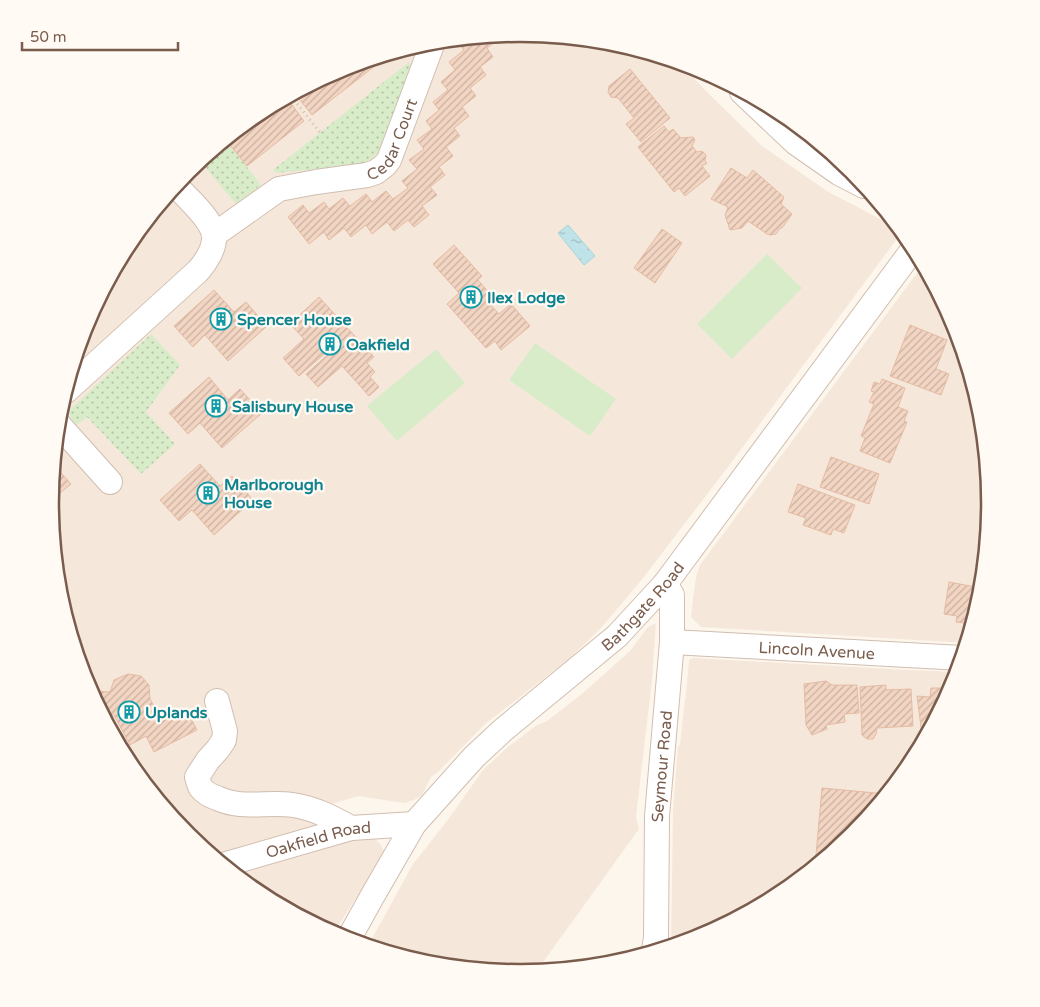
<svg xmlns="http://www.w3.org/2000/svg" width="1040" height="1007" font-family="'Varela Round',sans-serif">
<defs>
<pattern id="grass-dots" width="8" height="8" patternUnits="userSpaceOnUse" patternTransform="scale(1.25)"><rect width="8" height="8" fill="#d8ecc9"/><path d="M2 2h.1M6 6h.1" fill="none" stroke="#b4c2a5" stroke-width="1.8" stroke-linecap="round"/></pattern>
<pattern id="water-ripples" width="26" height="14" patternUnits="userSpaceOnUse" patternTransform="scale(1.25)"><rect width="26" height="14" fill="#bfe3e8"/><path d="M2 4q2-2 4 0t4 0M15 11q2-2 4 0t4 0" fill="none" stroke="#a0bbbe"/></pattern>
<pattern id="building-hatch" width="6" height="6" patternUnits="userSpaceOnUse" patternTransform="scale(1.25)"><rect width="6" height="6" fill="#f3d5c3"/><path d="M-1 1l2-2M0 6l6-6M5 7l2-2" fill="none" stroke="#cab0a1"/></pattern>
</defs>
<rect width="100%" height="100%" fill="#fdf6ec"/>
<path fill="#f5e8da" d="M 520,34 L 612,43 L 681,64 L 705,90 L 762,146 L 827,191 L 899,229 L 902,232 L 731,463 L 640,582 L 601,628 L 569,659 L 485,724 L 439,771 L 431,777 L 422,795 L 414,800 L 404,803 L 358,796 L 306,812 L 327,823 L 215,858 L 188,835 L 129,764 L 86,683 L 73,640 L 75,634 L 70,630 L 59,595 L 50,503 L 59,412 L 86,323 L 130,242 L 188,171 L 259,113 L 340,69 L 429,43 Z
M 923,265 L 954,324 L 981,412 L 990,504 L 981,595 L 966,643 L 701,627 L 691,617 L 693,599 L 696,577 L 700,565 Z
M 656,623 L 652,680 L 636,817 L 639,829 L 536,972 L 520,973 L 428,964 L 368,946 L 413,864 L 447,821 L 483,770 L 508,747 L 537,725 L 547,721 L 583,693 L 630,651 L 648,627 Z
M 694,658 L 908,670 L 957,672 L 954,684 L 910,765 L 852,836 L 781,894 L 700,938 L 671,946 L 673,810 L 678,746 L 680,745 L 687,682 L 689,660 Z
M 370,833 L 381,845 L 385,854 L 340,923 L 334,928 L 334,934 L 259,894 L 234,873 Z"/>
<path fill="url(#grass-dots)" d="M 409,62 L 411,66 L 379,152 L 371,159 L 359,165 L 276,173 L 273,170 Z
M 226,140 L 261,185 L 236,204 L 200,161 Z
M 151,334 L 180,365 L 146,412 L 175,444 L 141,474 L 87,417 L 77,425 C 71,420 67,414 72,408 Z"/>
<path fill="#d8ecc9" d="M 767,254 L 802,288 L 732,359 L 697,324 Z
M 535,343 L 616,399 L 590,436 L 509,380 Z
M 436,349 L 465,383 L 397,441 L 367,406 Z"/>
<path fill="url(#water-ripples)" stroke="#a5d3da" d="M 568,225 L 595,256 L 584,265 L 558,233 Z"/>
<path fill="url(#building-hatch)" stroke="#e6bba3" d="M 499,36 L 501,37 L 487,48 L 493,57 L 480,67 L 486,75 L 470,88 L 476,96 L 462,107 L 469,116 L 454,128 L 460,136 L 446,147 L 453,156 L 439,167 L 445,175 L 430,187 L 437,195 L 422,206 L 429,215 L 414,227 L 408,220 L 394,231 L 387,222 L 372,234 L 366,225 L 351,237 L 344,228 L 329,240 L 324,232 L 309,244 L 288,217 L 303,205 L 309,213 L 324,202 L 329,209 L 343,198 L 350,206 L 366,194 L 372,202 L 386,191 L 393,199 L 408,188 L 402,181 L 417,169 L 409,160 L 424,149 L 417,140 L 432,129 L 426,121 L 439,110 L 433,102 L 448,90 L 441,82 L 455,70 L 449,62 L 464,50 L 457,42 L 460,40 Z
M 389,55 L 312,115 L 295,94 L 341,69 Z
M 630,69 L 670,118 L 641,142 L 626,124 L 634,118 L 618,98 L 611,97 L 608,92 L 609,86 Z
M 287,98 L 304,121 L 247,166 L 226,140 L 259,113 Z
M 664,126 L 669,132 L 673,129 L 681,138 L 693,137 L 695,140 L 692,146 L 697,152 L 702,151 L 706,155 L 705,161 L 707,163 L 702,166 L 710,176 L 685,196 L 679,188 L 674,192 L 638,147 Z
M 731,168 L 747,178 L 753,170 L 784,197 L 781,204 L 792,214 L 782,228 L 780,228 L 776,234 L 770,235 L 767,234 L 748,221 L 742,228 L 730,230 L 725,215 L 728,207 L 711,199 Z
M 662,229 L 682,243 L 655,283 L 634,268 Z
M 454,245 L 482,276 L 478,280 L 491,295 L 486,300 L 499,314 L 511,304 L 530,326 L 501,350 L 495,341 L 486,348 L 447,304 L 459,293 L 433,264 Z
M 104,290 L 109,295 L 94,309 Z
M 214,290 L 234,312 L 246,302 L 267,326 L 228,361 L 205,335 L 193,347 L 174,326 Z
M 319,297 L 374,357 L 367,363 L 375,372 L 370,377 L 379,387 L 369,396 L 342,366 L 318,387 L 306,374 L 332,351 L 330,349 L 299,376 L 283,358 L 304,339 L 290,324 Z
M 910,325 L 947,340 L 936,369 L 949,374 L 941,395 L 890,376 Z
M 209,377 L 228,400 L 240,389 L 262,413 L 222,448 L 200,423 L 188,434 L 169,413 Z
M 882,379 L 905,388 L 898,407 L 908,411 L 904,421 L 907,422 L 890,463 L 860,451 L 865,438 L 861,436 L 874,404 L 869,402 L 874,392 L 871,391 L 874,382 L 880,384 Z
M 831,457 L 879,474 L 869,504 L 820,487 Z
M 200,464 L 220,486 L 232,476 L 253,500 L 214,535 L 192,510 L 179,521 L 160,500 Z
M 54,465 L 71,484 L 55,497 L 54,495 L 51,497 Z
M 798,484 L 855,505 L 844,533 L 833,529 L 831,535 L 803,525 L 806,518 L 788,512 Z
M 949,582 L 981,588 L 981,595 L 972,624 L 956,622 L 957,616 L 944,614 Z
M 128,674 L 141,676 L 149,685 L 150,699 L 162,720 L 185,708 L 197,730 L 154,752 L 146,736 L 130,745 L 114,715 L 103,715 L 90,691 L 110,692 L 114,680 Z
M 826,681 L 832,685 L 857,685 L 859,713 L 844,714 L 845,722 L 826,725 L 827,729 L 812,735 L 806,725 L 804,684 Z
M 886,685 L 886,690 L 911,689 L 913,726 L 877,728 L 876,734 L 873,739 L 867,739 L 862,735 L 860,687 Z
M 931,688 L 948,688 L 948,695 L 926,735 L 922,734 L 917,696 L 930,697 Z
M 822,788 L 886,794 L 852,836 L 815,866 Z"/>
<g fill="none" stroke-linecap="round" stroke-linejoin="round">
<g stroke="#d1beb0" stroke-width="26">
<g id="minor">
<path d="M 742,92 L 796,143 L 839,173 L 864,186"/>
<path id="s1" d="M 214,235 L 279,189 L 316,182 L 367,175 L 376,172 L 385,165 L 389,160 L 433,42"/>
<path d="M 66,391 L 198,271 C 206,262 215,248 214,236 C 213,221 187,197 176,186"/>
<path d="M 58,424 L 110,482"/>
<path id="s2" d="M 672,642 L 962,658"/>
<path d="M 217,701 L 225,731 L 224,740 L 218,749 L 208,760 L 197,777 C 198,780 199,785 201,788 C 205,793 211,796 217,798 C 242,810 267,801 293,805 C 314,808 333,818 351,828"/>
<path id="s3" d="M 223,865 L 351,828 L 414,824"/>
<path id="s4" d="M 348,940 L 373,895 L 414,824 L 474,757 L 503,730 L 617,636 L 665,584 L 914,248"/>
<path id="s5" d="M 654,951 L 656,937 L 657,816 L 672,642 L 672,595 L 665,584"/>
</g>
</g>
<path stroke="#d9b8a5" stroke-width="3" stroke-dasharray="1 4" stroke-linecap="butt" d="M 291,96 L 322,135"/>
<use href="#minor" stroke="#fff" stroke-width="24"/>
</g>
<defs>
<g id="building-ring" transform="scale(1.125)"><circle r="9.5" fill="#fffaf3" stroke="#0f9aa8" stroke-width="1.5"/><path d="M-4-6H4V6H1V3H-1V6H-4ZM-2.5-4.3h1.7v1.8h-1.7ZM.8-4.3h1.7v1.8H.8ZM-2.5-1h1.7V.8h-1.7ZM.8-1h1.7V.8H.8Z" fill="#0f9aa8"/></g>
</defs>
<g fill-rule="evenodd">
<use href="#building-ring" x="471" y="297"/>
<use href="#building-ring" x="221" y="319"/>
<use href="#building-ring" x="330" y="344"/>
<use href="#building-ring" x="216" y="406"/>
<use href="#building-ring" x="208" y="493"/>
<use href="#building-ring" x="129" y="712"/>
</g>
<g text-anchor="middle" stroke-width="4.5" stroke-linejoin="round" paint-order="stroke">
<g font-size="16" fill="#7a5c4d" stroke="#fffaf3">
<text dy="6" stroke="none"><textPath href="#s1" startOffset="215">Cedar Court</textPath></text>
<text dy="6" stroke="none"><textPath href="#s4" startOffset="450">Bathgate Road</textPath></text>
<text dy="6" stroke="none"><textPath href="#s2" startOffset="145">Lincoln Avenue</textPath></text>
<text dy="6" stroke="none"><textPath href="#s5" startOffset="185">Seymour Road</textPath></text>
<text dy="6" stroke="none"><textPath href="#s3" startOffset="99">Oakfield Road</textPath></text>
</g>
<g font-size="16" font-weight="bold" fill="#0d838f" stroke="#fffaf3" text-anchor="start">
<text x="487" y="303">Ilex Lodge</text>
<text x="237" y="325">Spencer House</text>
<text x="346" y="350">Oakfield</text>
<text x="232" y="412">Salisbury House</text>
<text x="224" y="490">Marlborough<tspan x="224" dy="18">House</tspan></text>
<text x="145" y="718">Uplands</text>
</g>
</g>
<path d="M0 0H1040V1007H0ZM59 503a461 461 0 1 1 922 0a461 461 0 1 1-922 0Z" fill="#fffaf3" fill-rule="evenodd"/>
<path fill="none" stroke="#7a5c4d" stroke-width="2.5" d="M59 503a461 461 0 1 1 922 0a461 461 0 1 1-922 0Z"/>
<path d="M22 42v8h156v-8" fill="none" stroke="#7a5c4d" stroke-width="2.5"/>
<text x="30" y="42" font-size="15" fill="#7a5c4d" stroke="#fffaf3" stroke-width="4" paint-order="stroke">50 m</text>
</svg>
